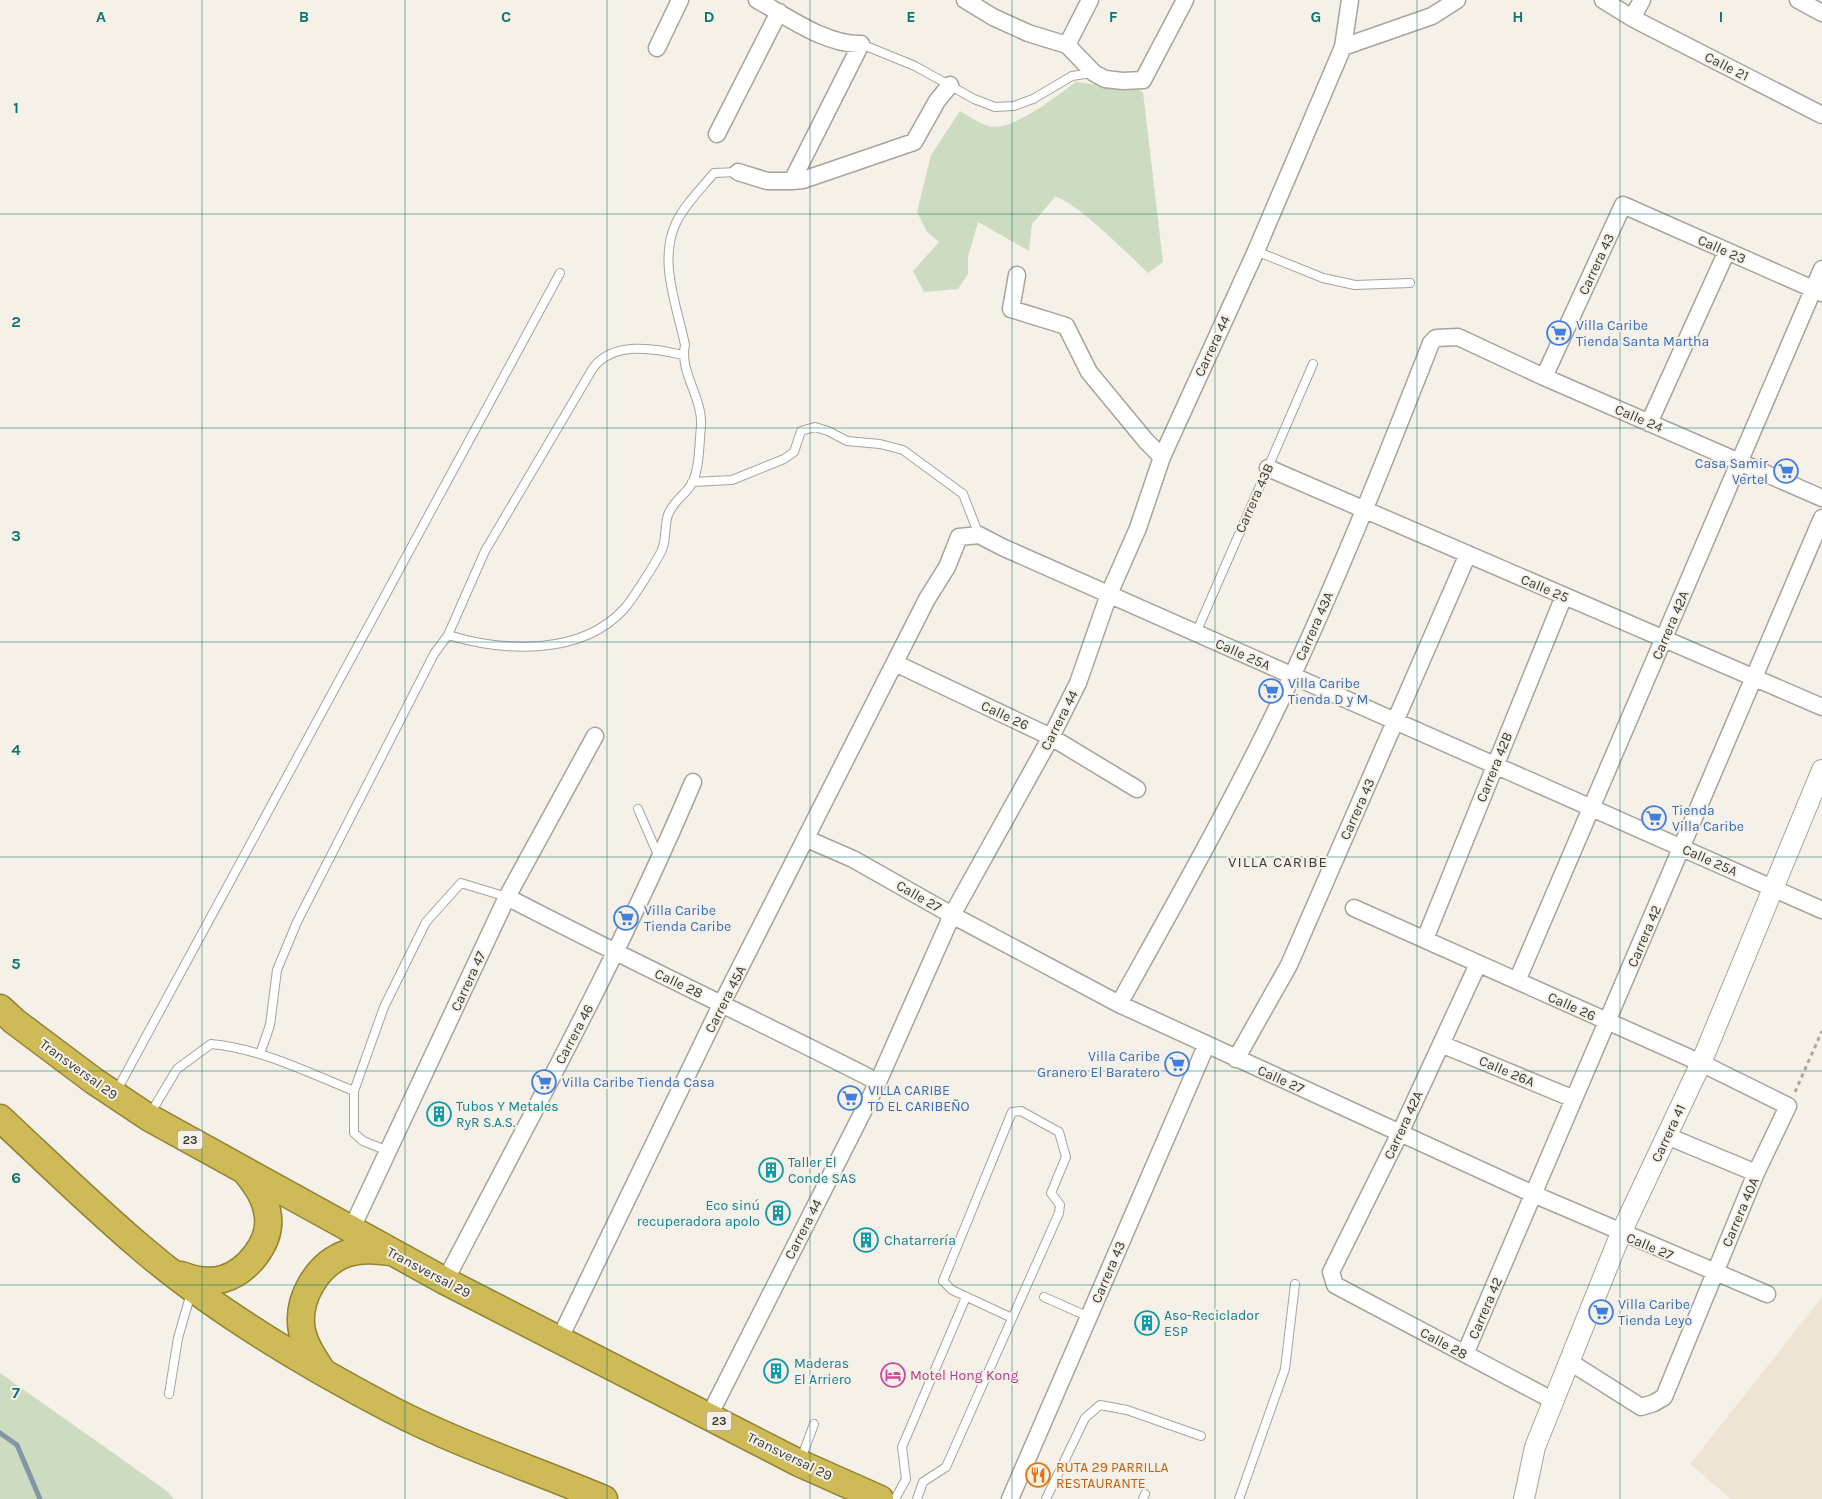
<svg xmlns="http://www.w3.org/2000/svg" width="1822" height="1499" font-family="Karla,sans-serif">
<rect width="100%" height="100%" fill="#f6f1e8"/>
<path fill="#ede4d4" d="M 1822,1297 L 1822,1499 L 1731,1499 L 1690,1464 Z"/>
<path fill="#cddbc0" d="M 1076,82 L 1136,89 L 1143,92 L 1163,262 L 1148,273 C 1132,258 1074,199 1055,197 L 1032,224 L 1029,251 L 978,222 L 968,257 L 968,274 L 958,289 L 924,292 L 913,271 L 939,242 L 927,232 L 917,212 L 931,155 L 960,111 C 969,116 978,123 988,126 C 1011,133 1058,95 1076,82 Z
M 0,1373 L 167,1491 L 174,1499 L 0,1499 Z"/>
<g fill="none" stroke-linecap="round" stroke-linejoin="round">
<path stroke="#8296a6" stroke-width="5" d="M 0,1433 L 17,1445 L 40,1499"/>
<g stroke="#a8a39b" stroke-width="10">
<path id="service" d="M 861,44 L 915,66 L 974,99 L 995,107 L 1014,106 L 1033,99 L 1072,76 L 1092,73
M 1256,251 L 1323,278 L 1355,285 L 1410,283
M 692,482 L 732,480 L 784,459 L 794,452 L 801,431 L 815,427 L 828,431 L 847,441 L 880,444 L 903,450 L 963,494 L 979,535
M 1196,633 L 1313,364
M 448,635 C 504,652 581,656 624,609 C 633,599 654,565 661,552 C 667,541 664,526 668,515 C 673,501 684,496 691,485 C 700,470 699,443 701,426 C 703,398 679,372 685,345 C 677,306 658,261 676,223 C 685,204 701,189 714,173 L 738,172
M 638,809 L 658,855
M 260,1054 L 270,1025 L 277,970 L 297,922 L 434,654 L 448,635 L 485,551 L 593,368 C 613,341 654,348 683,355
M 117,1090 L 560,273
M 150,1114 L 177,1069 L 211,1044 C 262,1049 307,1072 354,1091
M 388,1151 L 363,1141 L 354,1133 L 354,1091 L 384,1007 L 426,922 L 461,883 L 507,897
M 1044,1297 L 1089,1317
M 169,1394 L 178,1338 L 191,1293
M 801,1459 L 814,1424
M 895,1499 L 906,1479 L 902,1447 L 966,1297
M 917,1499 L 923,1482 L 946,1467 L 1059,1213 L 1060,1205 L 1051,1193 L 1066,1157 L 1059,1132 L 1021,1111 L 1012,1112 L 943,1281 L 952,1290 L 1012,1318
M 1046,1499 L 1085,1418 L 1100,1405 L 1127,1410 L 1201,1436
M 1143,1499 L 1145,1494
M 1239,1499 L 1285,1369 L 1295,1284"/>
</g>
<g stroke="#a8a39b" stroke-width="19">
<path id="minor" d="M 965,0 L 993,17 L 1028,33 L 1067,45 L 1094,73 L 1105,79 L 1123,81 L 1143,80 L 1185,0
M 1603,0 L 1632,18 L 1822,115
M 1798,0 L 1822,13
M 1632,18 L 1642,0
M 1067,45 L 1090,0
M 1343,47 L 1432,16 L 1457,0
M 657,48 L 680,0
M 717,134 L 779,12
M 738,172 L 767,181 L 792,181 L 861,44 C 826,45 788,17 757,0
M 792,181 L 803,180 L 914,142 L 937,101 L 950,85
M 1017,275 L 1011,309 L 1066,326 L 1089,372 L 1146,441 L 1162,457
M 1544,377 L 1623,205 L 1822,293
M 1649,423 L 1727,251
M 1268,468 L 1822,707
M 895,663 L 1051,737 L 1137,789
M 807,839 L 853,859 L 952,915 L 1119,1004 L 1533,1194 L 1767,1294
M 507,897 C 630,961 755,1019 878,1082
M 1354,908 L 1701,1063 L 1788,1106 L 1756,1173 L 1664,1397 L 1654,1403 L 1641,1407 L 1570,1362
M 1425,939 L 1564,596
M 1478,964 L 1400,1133 L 1331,1272 L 1335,1285 L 1554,1401
M 1517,981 L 1822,269
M 1119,1004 C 1179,896 1241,787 1293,674 C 1343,566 1387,455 1431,343 L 1436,338 L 1458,337 L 1544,377 L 1822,498
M 1441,1044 L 1574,1099
M 1236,1059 L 1289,965 L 1468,554
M 1667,1136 L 1756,1173
M 351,1230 L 507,897 L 595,736
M 445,1281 C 531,1116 621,953 693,782
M 560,1338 L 722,1003 L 927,599 L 947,567 L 959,537 L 979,535 L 1002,547 L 1822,910
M 1465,1354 L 1822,518
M 709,1416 L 878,1082 L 952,915 L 1051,737 L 1078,683 L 1109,594 L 1138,528 L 1162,457 L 1256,251 L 1343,47 L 1350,0
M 1010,1499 L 1206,1046"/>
</g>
<g stroke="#a8a39b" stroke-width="22">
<path id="tertiary" d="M 1524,1499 L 1535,1447 L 1621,1233 L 1701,1063 L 1822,770"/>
</g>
<g stroke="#938330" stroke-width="29">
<path id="trunk" d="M 0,1008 L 14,1021 L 94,1081 L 148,1117 L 445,1281 L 799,1463 L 880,1499
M 0,1118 C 46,1161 91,1205 139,1246 C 212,1309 306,1365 392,1410 C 460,1445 533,1469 604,1499
M 181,1275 C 194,1280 209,1283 223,1279 C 247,1272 271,1243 268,1217 C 266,1198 257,1186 246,1172
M 321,1369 C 313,1357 305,1345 302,1331 C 296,1300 317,1263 348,1253 C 363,1249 375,1250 390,1252"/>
</g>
<path stroke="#a9a69f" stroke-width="3" stroke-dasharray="4 4" stroke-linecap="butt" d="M 1795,1092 L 1822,1031"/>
<use href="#service" stroke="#fff" stroke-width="8"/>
<use href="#minor" stroke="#fff" stroke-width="16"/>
<use href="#tertiary" stroke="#fff" stroke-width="20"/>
<use href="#trunk" stroke="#cebb57" stroke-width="26"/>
</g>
<path fill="none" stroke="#0f766e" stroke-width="1" stroke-opacity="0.55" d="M 202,0 L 202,1499M 405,0 L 405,1499M 607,0 L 607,1499M 810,0 L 810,1499M 1012,0 L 1012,1499M 1215,0 L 1215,1499M 1417,0 L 1417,1499M 1620,0 L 1620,1499M 0,214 L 1822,214M 0,428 L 1822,428M 0,642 L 1822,642M 0,857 L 1822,857M 0,1071 L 1822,1071M 0,1285 L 1822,1285"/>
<defs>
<g id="supermarket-ring" transform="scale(1.25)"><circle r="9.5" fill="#f6f1e8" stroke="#3f7fe0" stroke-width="1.5"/><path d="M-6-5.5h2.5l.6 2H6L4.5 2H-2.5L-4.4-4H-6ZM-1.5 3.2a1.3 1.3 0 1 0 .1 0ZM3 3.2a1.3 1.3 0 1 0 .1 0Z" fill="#3f7fe0"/></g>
<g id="building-ring" transform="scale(1.25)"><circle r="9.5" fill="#f6f1e8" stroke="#0f9aa8" stroke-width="1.5"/><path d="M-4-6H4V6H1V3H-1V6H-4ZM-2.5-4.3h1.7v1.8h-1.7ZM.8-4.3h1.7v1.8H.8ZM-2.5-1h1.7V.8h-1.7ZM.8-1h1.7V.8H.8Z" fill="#0f9aa8"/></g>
<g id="hotel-ring" transform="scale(1.25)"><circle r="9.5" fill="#f6f1e8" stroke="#d1479c" stroke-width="1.5"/><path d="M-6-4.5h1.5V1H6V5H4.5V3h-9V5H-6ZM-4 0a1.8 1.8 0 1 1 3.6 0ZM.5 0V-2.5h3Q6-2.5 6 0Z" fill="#d1479c"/></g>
<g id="restaurant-ring" transform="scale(1.25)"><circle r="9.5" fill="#f6f1e8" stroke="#e8710a" stroke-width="1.5"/><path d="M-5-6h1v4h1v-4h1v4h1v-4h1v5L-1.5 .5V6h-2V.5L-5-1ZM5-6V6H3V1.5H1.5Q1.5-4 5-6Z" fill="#e8710a"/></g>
</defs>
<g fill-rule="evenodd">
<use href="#supermarket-ring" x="1559" y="333"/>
<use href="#supermarket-ring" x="1786" y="471"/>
<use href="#supermarket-ring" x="1271" y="691"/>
<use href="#supermarket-ring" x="1654" y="818"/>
<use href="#supermarket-ring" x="626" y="918"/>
<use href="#supermarket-ring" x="1177" y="1064"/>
<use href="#supermarket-ring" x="544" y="1082"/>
<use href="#supermarket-ring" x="850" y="1098"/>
<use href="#building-ring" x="439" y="1114"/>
<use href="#building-ring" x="771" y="1170"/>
<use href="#building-ring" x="778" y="1213"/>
<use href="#building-ring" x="866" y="1240"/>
<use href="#supermarket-ring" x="1601" y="1312"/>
<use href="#building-ring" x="1147" y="1323"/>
<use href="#building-ring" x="776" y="1371"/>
<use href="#hotel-ring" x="893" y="1375"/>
<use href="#restaurant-ring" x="1038" y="1475"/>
</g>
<g text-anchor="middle" stroke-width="4" stroke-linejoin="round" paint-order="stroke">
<g fill="#f6f1e8" stroke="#74716b" stroke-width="1">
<rect x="177.5" y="1130.5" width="25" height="19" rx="4"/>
<rect x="706.5" y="1411.5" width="25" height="19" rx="4"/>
</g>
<g font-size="12" font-weight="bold" fill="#3c3a36">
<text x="190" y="1144">23</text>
<text x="719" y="1425">23</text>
</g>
<g font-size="14" fill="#3c3a36" stroke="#f6f1e8">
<text transform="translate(1727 66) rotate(27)" y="5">Calle 21</text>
<text transform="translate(1722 249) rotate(24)" y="5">Calle 23</text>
<text transform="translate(1596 264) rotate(-65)" y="5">Carrera 43</text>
<text transform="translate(1212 346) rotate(-65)" y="5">Carrera 44</text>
<text transform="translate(1639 418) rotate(23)" y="5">Calle 24</text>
<text transform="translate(1254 498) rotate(-66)" y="5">Carrera 43B</text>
<text transform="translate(1545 588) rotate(23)" y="5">Calle 25</text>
<text transform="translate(1670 625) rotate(-67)" y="5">Carrera 42A</text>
<text transform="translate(1314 626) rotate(-66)" y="5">Carrera 43A</text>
<text transform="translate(1243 654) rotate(24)" y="5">Calle 25A</text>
<text transform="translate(1005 715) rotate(25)" y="5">Calle 26</text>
<text transform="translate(1059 720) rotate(-63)" y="5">Carrera 44</text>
<text transform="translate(1494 767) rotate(-68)" y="5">Carrera 42B</text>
<text transform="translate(1357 809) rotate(-66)" y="5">Carrera 43</text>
<text transform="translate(1710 860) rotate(24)" y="5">Calle 25A</text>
<text transform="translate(919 896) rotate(30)" y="5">Calle 27</text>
<text transform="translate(1644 936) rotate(-67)" y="5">Carrera 42</text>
<text transform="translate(468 981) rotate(-65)" y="5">Carrera 47</text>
<text transform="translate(679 983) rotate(25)" y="5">Calle 28</text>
<text transform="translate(725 999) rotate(-63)" y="5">Carrera 45A</text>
<text transform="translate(1572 1006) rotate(24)" y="5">Calle 26</text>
<text transform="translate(574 1034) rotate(-62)" y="5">Carrera 46</text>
<text transform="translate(79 1069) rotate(36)" y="5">Transversal 29</text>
<text transform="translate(1507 1071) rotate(23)" y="5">Calle 26A</text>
<text transform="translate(1281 1079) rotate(24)" y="5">Calle 27</text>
<text transform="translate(1403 1125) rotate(-65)" y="5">Carrera 42A</text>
<text transform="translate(1668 1133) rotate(-65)" y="5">Carrera 41</text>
<text transform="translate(1740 1212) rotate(-67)" y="5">Carrera 40A</text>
<text transform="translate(803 1229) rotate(-63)" y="5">Carrera 44</text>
<text transform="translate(1650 1246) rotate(23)" y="5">Calle 27</text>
<text transform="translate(429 1272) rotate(28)" y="5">Transversal 29</text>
<text transform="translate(1108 1272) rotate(-67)" y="5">Carrera 43</text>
<text transform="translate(1485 1308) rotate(-67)" y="5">Carrera 42</text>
<text transform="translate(1444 1343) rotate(28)" y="5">Calle 28</text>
<text transform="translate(790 1456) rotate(26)" y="5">Transversal 29</text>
</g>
<g font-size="14" fill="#366cbe" stroke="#f6f1e8" text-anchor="start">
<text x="1576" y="330">Villa Caribe<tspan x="1576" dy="16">Tienda Santa Martha</tspan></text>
<text x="1768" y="468" text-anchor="end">Casa Samir<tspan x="1768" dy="16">Vertel</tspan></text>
<text x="1288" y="688">Villa Caribe<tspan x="1288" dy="16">Tienda D y M</tspan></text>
<text x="1672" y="815">Tienda<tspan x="1672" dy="16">Villa Caribe</tspan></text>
<text x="644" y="915">Villa Caribe<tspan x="644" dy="16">Tienda Caribe</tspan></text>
<text x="1160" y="1061" text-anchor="end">Villa Caribe<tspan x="1160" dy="16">Granero El Baratero</tspan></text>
<text x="562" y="1087">Villa Caribe Tienda Casa</text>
<text x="868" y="1095">VILLA CARIBE<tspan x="868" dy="16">TD EL CARIBEÑO</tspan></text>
<text x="1618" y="1309">Villa Caribe<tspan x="1618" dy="16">Tienda Leyo</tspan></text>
</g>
<g font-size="14" fill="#0d838f" stroke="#f6f1e8" text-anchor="start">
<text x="456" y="1111">Tubos Y Metales<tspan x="456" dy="16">RyR S.A.S.</tspan></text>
<text x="788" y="1167">Taller El<tspan x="788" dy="16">Conde SAS</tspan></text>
<text x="760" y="1210" text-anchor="end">Eco sinú<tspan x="760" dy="16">recuperadora apolo</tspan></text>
<text x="884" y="1245">Chatarrería</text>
<text x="1164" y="1320">Aso-Reciclador<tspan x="1164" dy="16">ESP</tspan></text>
<text x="794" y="1368">Maderas<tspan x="794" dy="16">El Arriero</tspan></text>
</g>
<g font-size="14" fill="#b23c85" stroke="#f6f1e8" text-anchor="start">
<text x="910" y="1380">Motel Hong Kong</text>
</g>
<g font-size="14" fill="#c56008" stroke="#f6f1e8" text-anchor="start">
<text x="1056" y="1472">RUTA 29 PARRILLA<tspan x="1056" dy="16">RESTAURANTE</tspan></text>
</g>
<g font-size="15" letter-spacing="1" fill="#3c3a36" stroke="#f6f1e8">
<text x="1278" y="867">VILLA CARIBE</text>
</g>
</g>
<g font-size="16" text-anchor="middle" font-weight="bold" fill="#0f766e" stroke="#f6f1e8" stroke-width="4" stroke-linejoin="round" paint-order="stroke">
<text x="101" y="22">A</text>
<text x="304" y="22">B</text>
<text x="506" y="22">C</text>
<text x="709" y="22">D</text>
<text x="911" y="22">E</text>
<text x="1113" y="22">F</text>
<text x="1316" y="22">G</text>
<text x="1518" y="22">H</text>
<text x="1721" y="22">I</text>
<text x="16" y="113">1</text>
<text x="16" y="327">2</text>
<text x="16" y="541">3</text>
<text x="16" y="755">4</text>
<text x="16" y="969">5</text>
<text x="16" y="1183">6</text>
<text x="16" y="1398">7</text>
</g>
</svg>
